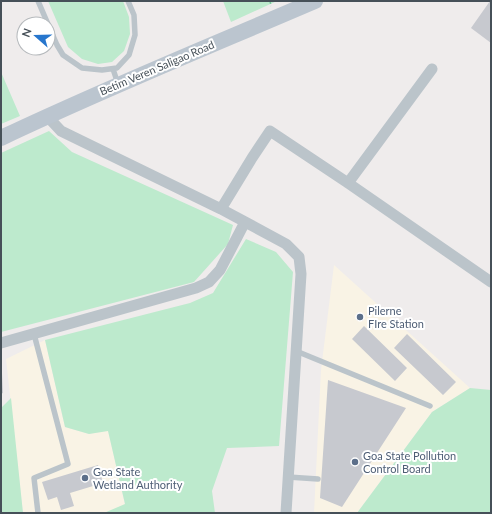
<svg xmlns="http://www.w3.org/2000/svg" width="492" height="514" font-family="Lato,sans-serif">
<rect width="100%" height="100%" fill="#efecec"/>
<path fill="#f9f3e5" d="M 334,265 L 470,388 L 432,412 L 357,513 L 314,513 L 321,370 Z
M 45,340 L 65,427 L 89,434 L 108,430 L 125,505 L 104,513 L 23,513 L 6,359 Z"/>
<path fill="#bdeacd" d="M 48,1 L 123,1 L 129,17 L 130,34 L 124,51 L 112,62 L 98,64 L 82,59 L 68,47 Z
M 223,1 L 277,1 L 231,22 Z
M 1,72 L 20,116 L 1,124 Z
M 49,131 L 72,152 L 233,225 L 228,244 L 194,282 L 1,332 L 1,153 Z
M 246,239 L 276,252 L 293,272 L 279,446 L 227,448 L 212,491 L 215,513 L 104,513 L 125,504 L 108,431 L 89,434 L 65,427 L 45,340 L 190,303 L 213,293 Z
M 470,388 L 491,390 L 491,513 L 357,513 L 432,412 Z
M 11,398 L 23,513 L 1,513 L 1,408 Z"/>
<path fill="#c7c9cf" d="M 490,1 L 491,1 L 491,43 L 471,28 Z
M 364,326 L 407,368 L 395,381 L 352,339 Z
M 407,334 L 456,382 L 443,395 L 394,348 Z
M 1,373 L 2,373 L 3,393 L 1,394 Z
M 328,380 L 406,408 L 342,507 L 320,498 Z
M 98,465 L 103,483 L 70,493 L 74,506 L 61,510 L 57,497 L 48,500 L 42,482 Z"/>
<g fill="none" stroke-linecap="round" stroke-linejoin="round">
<path stroke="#78c59c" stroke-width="1.5" stroke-dasharray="3 2" stroke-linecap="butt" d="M 270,1 L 271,6"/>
<path stroke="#bbc4ca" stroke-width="5.5" d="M 38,1 L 57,45 L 63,55 L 82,68 L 102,70 L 117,68 L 129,55 L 135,35 L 134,15 L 128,1
M 113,69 L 118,84
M 34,334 L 68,464 L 34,478 L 38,513
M 296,351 L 430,406
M 288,477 L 318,479"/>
<path stroke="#bbc4ca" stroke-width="11" d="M 47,116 L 61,131 L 221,209 L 286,244 L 299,257 L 301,274 L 286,513
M 348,183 L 432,69
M 221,209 L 252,158 L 270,131 L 348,183 L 491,282
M 1,343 L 196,288 L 209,282 L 220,270 L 245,222"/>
<path stroke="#bbc5cf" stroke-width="16" d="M 1,138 C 104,89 210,46 315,1"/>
</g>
<g fill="#5c6f8a" stroke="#fff" stroke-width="1.5">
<circle cx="360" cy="317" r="4"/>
<circle cx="355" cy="462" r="4"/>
<circle cx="85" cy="478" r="4"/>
</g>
<g text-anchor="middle" stroke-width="4" stroke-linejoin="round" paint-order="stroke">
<g font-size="11" fill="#465058" stroke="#fff">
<text transform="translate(157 68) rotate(-23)" y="4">Betim Veren Saligao Road</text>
</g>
<g font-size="11" fill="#4e5e75" stroke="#fff" text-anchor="start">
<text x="368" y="315">Pilerne<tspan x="368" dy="13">FIre Station</tspan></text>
<text x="363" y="460">Goa State Pollution<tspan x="363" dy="13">Control Board</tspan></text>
<text x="93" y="476">Goa State<tspan x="93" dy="13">Wetland Authority</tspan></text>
</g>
</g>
<rect width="492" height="514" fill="none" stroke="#465058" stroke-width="4"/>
<g transform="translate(36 36) rotate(290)"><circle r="19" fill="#ffffff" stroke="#b5b9bc"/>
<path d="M0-3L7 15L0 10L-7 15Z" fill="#2776cd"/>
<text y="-6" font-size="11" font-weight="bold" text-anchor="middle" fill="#465058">N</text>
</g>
</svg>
